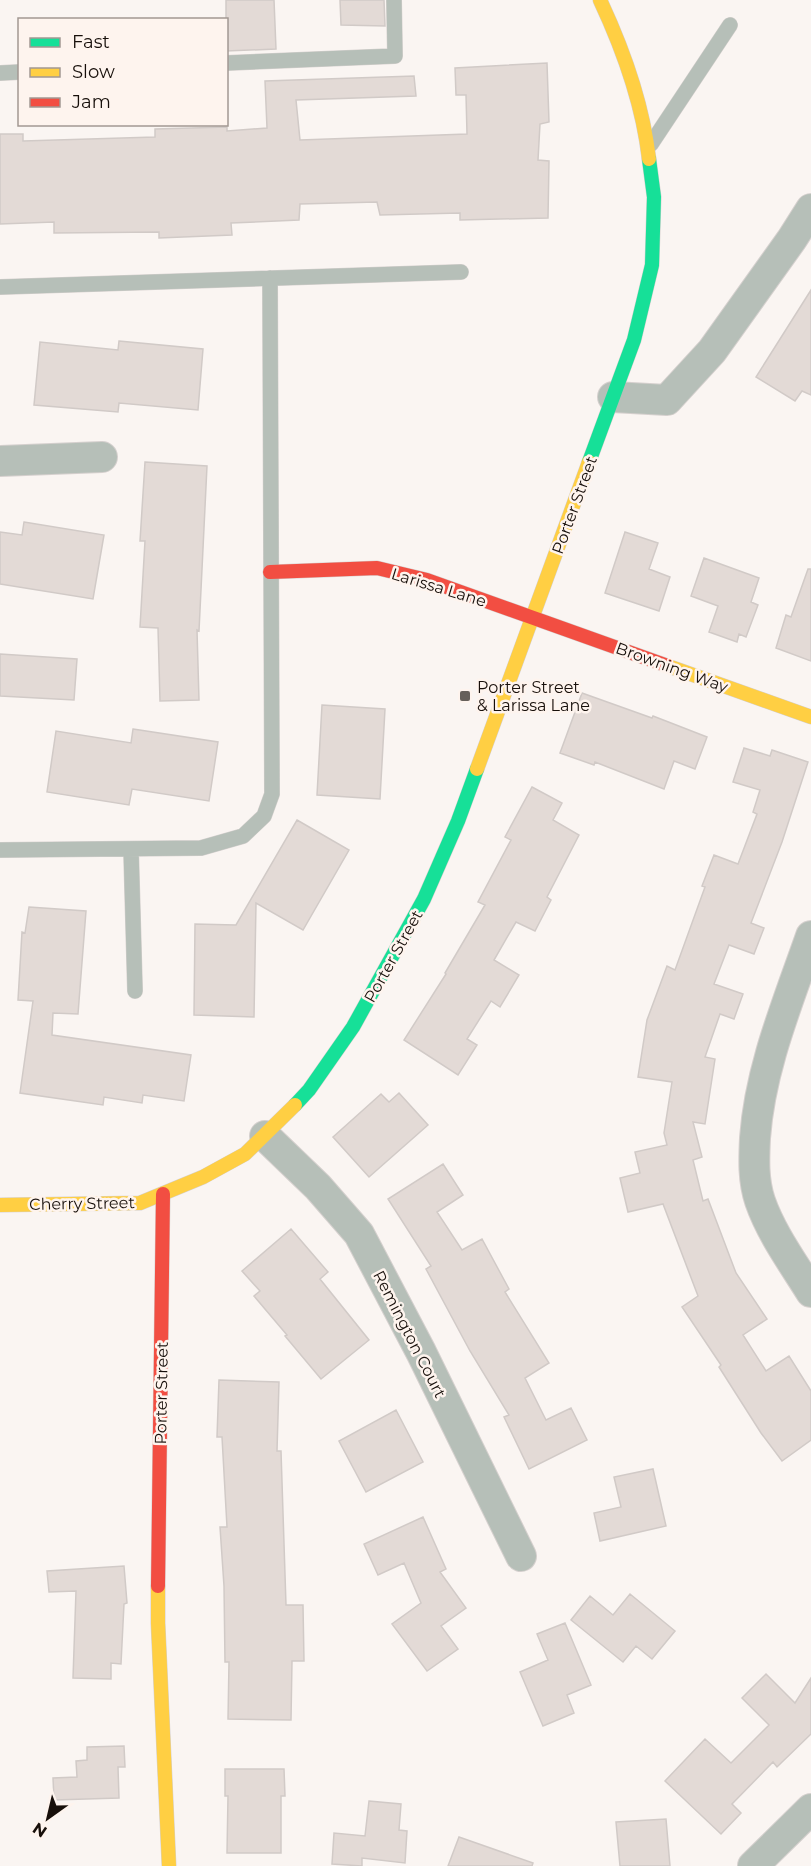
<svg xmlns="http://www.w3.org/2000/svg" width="811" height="1866" font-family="Montserrat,sans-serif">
<rect width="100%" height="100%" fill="#faf5f2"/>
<path fill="#e3dad6" stroke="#d1cac7" stroke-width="1.5" d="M 226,0 L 274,0 L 276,49 L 226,51 Z
M 340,0 L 384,0 L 385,26 L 341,25 Z
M 547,63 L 549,122 L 540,124 L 538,160 L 549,161 L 548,218 L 460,220 L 460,213 L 380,215 L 377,202 L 300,204 L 299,220 L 231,223 L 232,235 L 159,238 L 159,232 L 54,233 L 54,222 L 0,224 L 0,134 L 23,134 L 23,141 L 155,137 L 155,129 L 227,127 L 227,131 L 267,128 L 265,81 L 414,76 L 416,96 L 296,100 L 300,140 L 467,134 L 466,95 L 456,95 L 455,68 Z
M 811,290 L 811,395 L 802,391 L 795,401 L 756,377 Z
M 119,341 L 203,349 L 198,410 L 119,403 L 118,412 L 34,405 L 40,342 L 118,350 Z
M 145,462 L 207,466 L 199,631 L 197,630 L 199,700 L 160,701 L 158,628 L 140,627 L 145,541 L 140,541 Z
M 24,522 L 104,535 L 93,599 L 0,584 L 0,532 L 22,535 Z
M 625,532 L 658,543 L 649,569 L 670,577 L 659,611 L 605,593 Z
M 704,558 L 759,578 L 751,602 L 758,605 L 746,637 L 739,634 L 737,642 L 709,632 L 718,606 L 691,596 Z
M 808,569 L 811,569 L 811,661 L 776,648 L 786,615 L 791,617 Z
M 0,654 L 77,659 L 74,700 L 0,696 Z
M 582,693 L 652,718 L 653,716 L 707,737 L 695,769 L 674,761 L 664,789 L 595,762 L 594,765 L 560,753 Z
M 322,705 L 385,709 L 380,799 L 317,795 Z
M 133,729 L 218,742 L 209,801 L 132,789 L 129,805 L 47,792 L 56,731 L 131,743 Z
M 744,748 L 770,756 L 772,750 L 808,762 L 782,842 L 751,923 L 764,928 L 754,954 L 729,945 L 714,984 L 743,994 L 734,1019 L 720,1014 L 705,1057 L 715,1059 L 705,1124 L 693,1122 L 702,1157 L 693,1160 L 703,1201 L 708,1199 L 736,1273 L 767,1319 L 743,1335 L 766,1371 L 789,1356 L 811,1391 L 811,1440 L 782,1461 L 761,1433 L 719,1367 L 721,1365 L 682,1307 L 698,1296 L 663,1204 L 628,1212 L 620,1178 L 640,1173 L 635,1152 L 667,1145 L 664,1133 L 672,1082 L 638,1077 L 647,1020 L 667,966 L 675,970 L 705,887 L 702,886 L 714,855 L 738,864 L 757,814 L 753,812 L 760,790 L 733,782 Z
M 532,787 L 562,803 L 553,820 L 579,835 L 547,897 L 551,900 L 535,931 L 516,922 L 494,960 L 519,975 L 500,1007 L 491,1001 L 467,1039 L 477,1045 L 458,1075 L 404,1040 L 446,974 L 445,973 L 485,905 L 478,902 L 511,840 L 505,837 Z
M 297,820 L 349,850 L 303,930 L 256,903 L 254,1017 L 194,1015 L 195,924 L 236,925 Z
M 29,907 L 86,911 L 78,1014 L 53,1013 L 52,1035 L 191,1055 L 184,1101 L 143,1095 L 142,1103 L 104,1097 L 103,1105 L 20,1093 L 33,1001 L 18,1000 L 22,932 L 25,933 Z
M 399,1093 L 428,1125 L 369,1177 L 333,1137 L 381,1094 L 389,1102 Z
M 443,1164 L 463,1195 L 437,1212 L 462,1250 L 482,1239 L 509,1289 L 505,1292 L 549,1363 L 525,1378 L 546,1420 L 571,1408 L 587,1440 L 529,1469 L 504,1417 L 509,1415 L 470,1351 L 426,1269 L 431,1266 L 388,1199 Z
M 291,1229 L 328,1272 L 320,1279 L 369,1340 L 321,1379 L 285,1336 L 287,1335 L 254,1296 L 260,1291 L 242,1271 Z
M 219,1380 L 279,1382 L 277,1451 L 281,1451 L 286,1605 L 303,1605 L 304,1661 L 292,1661 L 291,1720 L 228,1719 L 229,1662 L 225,1662 L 224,1586 L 220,1527 L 227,1527 L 222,1437 L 217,1437 Z
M 396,1410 L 423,1462 L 366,1492 L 339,1441 Z
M 653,1469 L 666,1526 L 600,1541 L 594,1513 L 621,1507 L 614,1477 Z
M 423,1517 L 446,1569 L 440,1572 L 466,1608 L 441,1626 L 458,1649 L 427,1671 L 392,1624 L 421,1603 L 404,1563 L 378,1575 L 364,1544 Z
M 124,1566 L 127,1603 L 124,1604 L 121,1664 L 111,1663 L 111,1679 L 73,1678 L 76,1591 L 49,1592 L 47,1571 Z
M 630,1594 L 675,1631 L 652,1659 L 636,1646 L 623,1662 L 571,1620 L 590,1596 L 613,1615 Z
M 565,1623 L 591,1685 L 567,1695 L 574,1713 L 543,1726 L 520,1672 L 548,1660 L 537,1634 Z
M 766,1674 L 795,1703 L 811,1678 L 811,1734 L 777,1767 L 773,1762 L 732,1804 L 741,1813 L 721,1834 L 665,1781 L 705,1739 L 731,1763 L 769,1725 L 742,1698 Z
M 124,1746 L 125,1767 L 118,1767 L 119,1798 L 54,1800 L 53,1778 L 77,1777 L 76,1761 L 87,1760 L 87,1747 Z
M 225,1769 L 284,1769 L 285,1796 L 281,1796 L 281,1853 L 227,1853 L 228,1796 L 225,1796 Z
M 369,1801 L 401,1804 L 399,1830 L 407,1831 L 405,1863 L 362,1858 L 362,1866 L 332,1864 L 334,1833 L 365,1836 Z
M 666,1819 L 670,1866 L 620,1866 L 616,1822 Z
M 459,1837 L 533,1863 L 532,1866 L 448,1866 Z"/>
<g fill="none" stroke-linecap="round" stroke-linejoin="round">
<g stroke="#d5d0ce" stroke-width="16">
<path id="lane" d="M 226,63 L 395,56 L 394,0
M 0,73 L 20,72
M 651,144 L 730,25
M 0,287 L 461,272
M 131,849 L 135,991
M 0,850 L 201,848 L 243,836 L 264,816 L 272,794 L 270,278"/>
</g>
<g stroke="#d5d0ce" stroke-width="32">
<path id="street" d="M 613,397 L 667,400 L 712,351 L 792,239 L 811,209
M 0,461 L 102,457
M 811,936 C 788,1002 760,1068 755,1138 C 754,1159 753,1180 760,1201 C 771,1233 793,1263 811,1292
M 265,1136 L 318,1187 L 359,1234 L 421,1352 L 521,1556
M 753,1866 L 811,1809"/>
</g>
<g stroke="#d5d0ce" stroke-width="15">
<path id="fast" d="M 589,462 L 634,340 L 652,265 L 654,197 L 649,159
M 295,1105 L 309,1090 L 353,1027 L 424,899 L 458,821 L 477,769"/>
</g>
<g stroke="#d5d0ce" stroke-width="15">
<path id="slow" d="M 600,0 C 623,49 643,106 649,159
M 668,666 L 811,717
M 477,769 L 589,462
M 0,1205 L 140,1203 L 203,1177 L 245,1154 L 295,1105
M 158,1586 L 158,1623 L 169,1866"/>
</g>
<g stroke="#d5d0ce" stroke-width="15">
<path id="jam" d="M 270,572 L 377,568 L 427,580 L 668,666
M 158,1586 L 163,1194"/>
</g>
<use href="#lane" stroke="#b6bfb8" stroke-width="15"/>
<use href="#street" stroke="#b6bfb8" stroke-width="30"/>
<use href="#fast" stroke="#16e098" stroke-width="14"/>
<use href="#slow" stroke="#ffcf43" stroke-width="14"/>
<use href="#jam" stroke="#f24e42" stroke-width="14"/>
</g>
<rect fill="#66605b" stroke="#fef4ee" stroke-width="2" x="459" y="690" width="12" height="12" rx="3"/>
<g text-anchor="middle" stroke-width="5" stroke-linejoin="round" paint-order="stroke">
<g font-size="16" fill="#170f0a" stroke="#fef4ee">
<text transform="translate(574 505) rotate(-70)" y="6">Porter Street</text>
<text transform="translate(439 587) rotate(17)" y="6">Larissa Lane</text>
<text transform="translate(672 667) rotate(20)" y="6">Browning Way</text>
<text transform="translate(393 956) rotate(-61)" y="6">Porter Street</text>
<text transform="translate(82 1203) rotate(-1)" y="6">Cherry Street</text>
<text transform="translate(410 1334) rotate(63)" y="6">Remington Court</text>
<text transform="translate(161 1393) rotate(-89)" y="6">Porter Street</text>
</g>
<g font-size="16" fill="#170f0a" stroke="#fef4ee" text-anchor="start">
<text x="477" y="693">Porter Street<tspan x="477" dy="18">&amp; Larissa Lane</tspan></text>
</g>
</g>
<rect x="18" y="18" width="210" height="108" fill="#fef4ee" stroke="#a29893" stroke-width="1.5"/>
<rect x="30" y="38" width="30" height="9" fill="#16e098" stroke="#a29893" stroke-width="1.5"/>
<text x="72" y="48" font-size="18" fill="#170f0a">Fast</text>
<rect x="30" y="68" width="30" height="9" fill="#ffcf43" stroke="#a29893" stroke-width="1.5"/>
<text x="72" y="78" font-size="18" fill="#170f0a">Slow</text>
<rect x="30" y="98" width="30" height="9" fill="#f24e42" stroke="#a29893" stroke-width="1.5"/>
<text x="72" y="108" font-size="18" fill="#170f0a">Jam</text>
<g transform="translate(48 1818) rotate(214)" stroke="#fef4ee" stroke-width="4.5" paint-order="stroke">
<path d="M0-4.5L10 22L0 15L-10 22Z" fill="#170f0a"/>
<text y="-9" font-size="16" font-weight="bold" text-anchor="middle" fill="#170f0a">N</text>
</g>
</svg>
